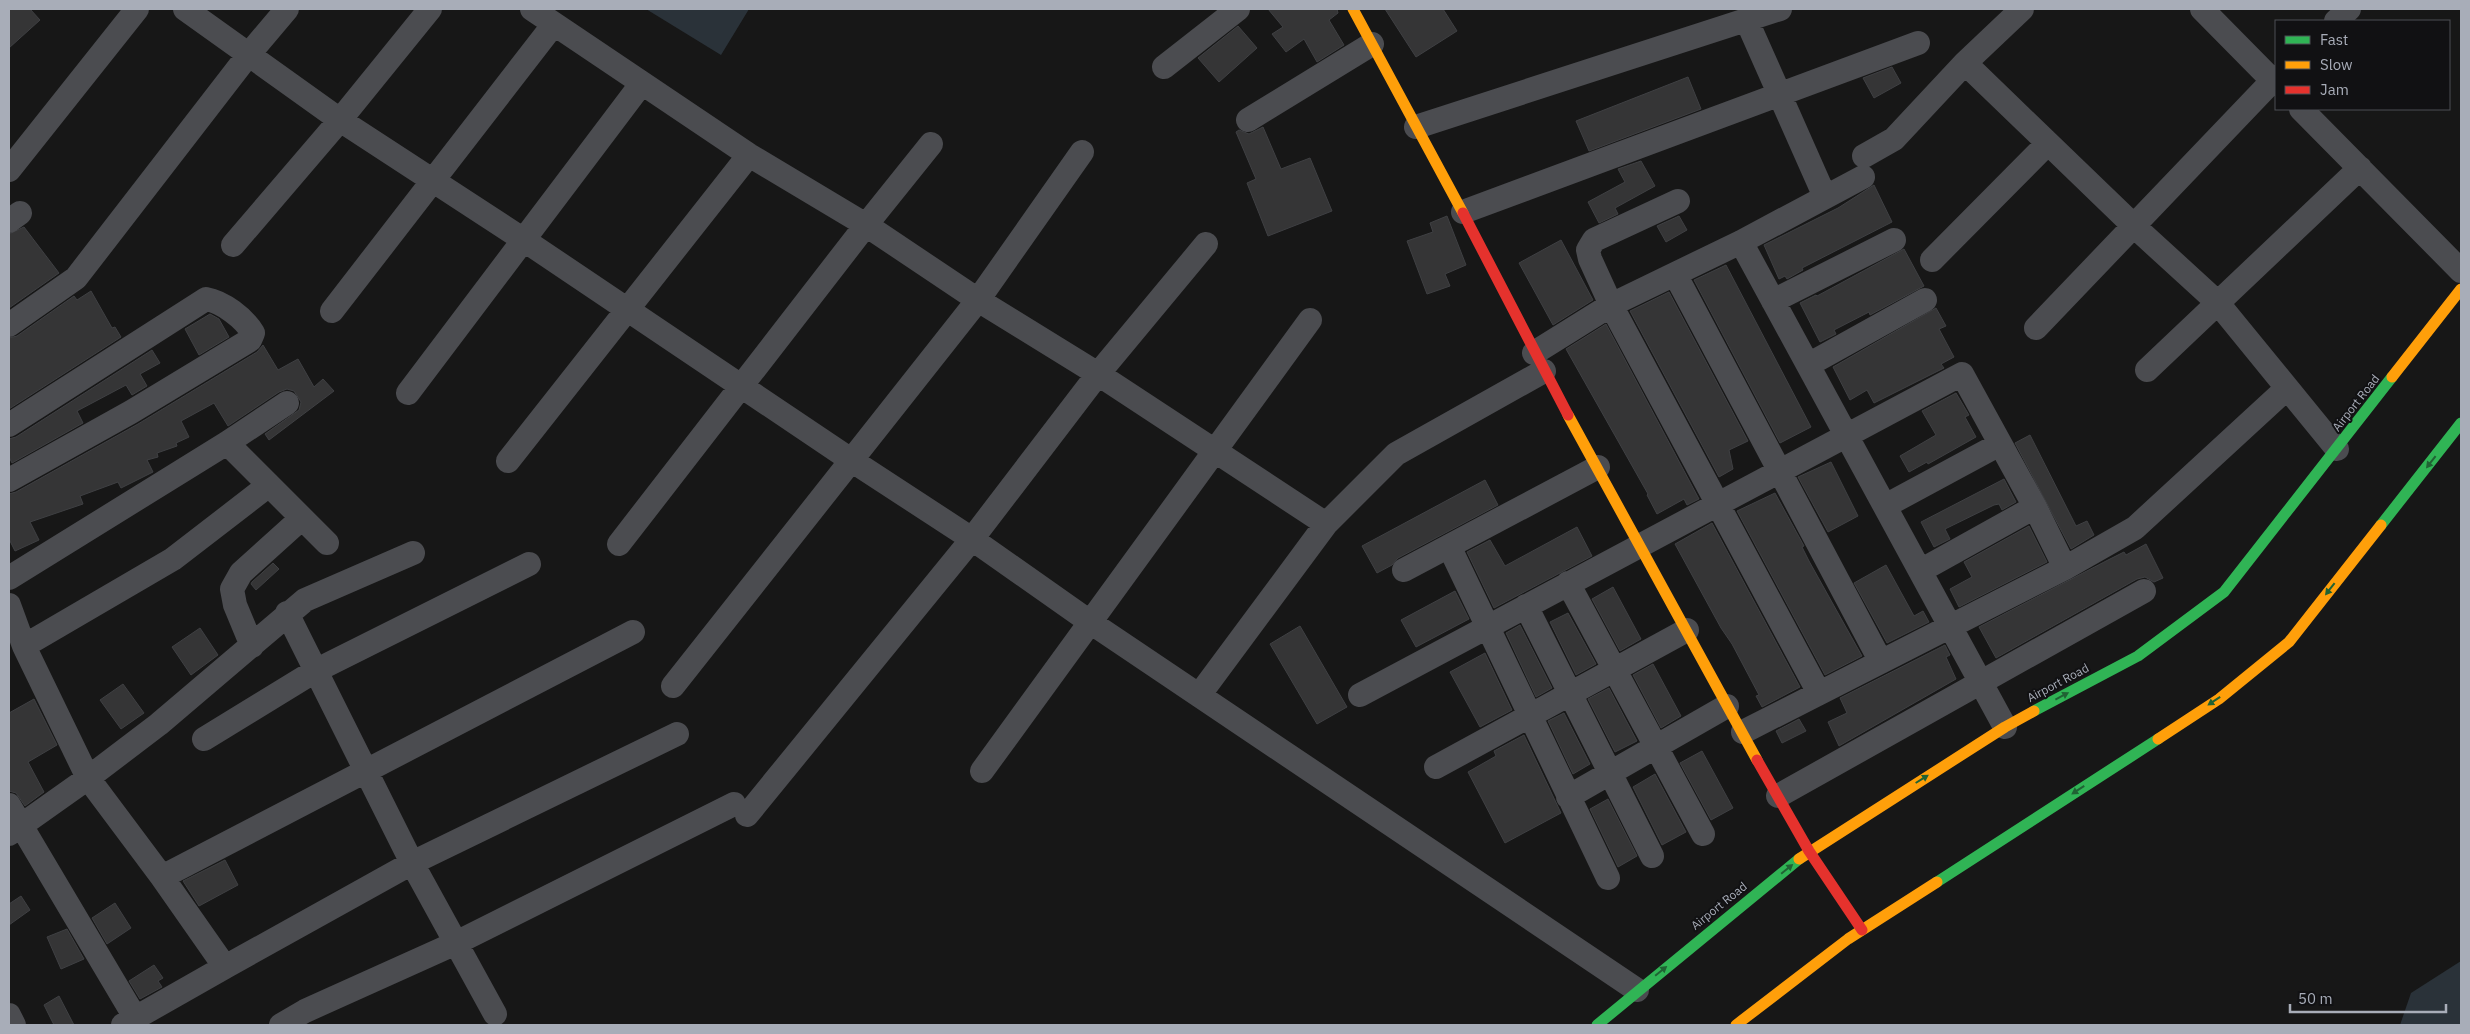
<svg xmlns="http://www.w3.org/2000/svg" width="2470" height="1034" font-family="'IBM Plex Sans',sans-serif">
<rect width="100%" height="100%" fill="#171717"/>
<path fill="#2a3239" d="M 646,9 L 749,9 L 721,55 Z
M 2461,961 L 2461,1025 L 2400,1025 L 2411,993 Z"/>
<path fill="#353536" stroke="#3f4043" d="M 9,9 L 30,9 L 40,20 L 9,48 Z
M 1268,9 L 1337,9 L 1338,13 L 1329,20 L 1344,45 L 1317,62 L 1304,39 L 1286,52 L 1272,34 L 1283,27 Z
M 1385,9 L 1443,9 L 1457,31 L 1416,57 Z
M 1238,26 L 1257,48 L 1219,82 L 1198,58 Z
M 1892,67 L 1901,83 L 1874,98 L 1863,78 Z
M 1688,77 L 1701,109 L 1589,151 L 1576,121 Z
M 1263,127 L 1281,169 L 1310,158 L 1332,211 L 1268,236 L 1247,183 L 1256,179 L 1236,132 L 1239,130 L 1249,134 Z
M 1641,161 L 1655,186 L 1615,208 L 1618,214 L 1599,223 L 1588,202 L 1625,182 L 1618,169 Z
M 1874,185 L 1892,222 L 1802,268 L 1803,270 L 1787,279 L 1785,276 L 1779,279 L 1764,245 L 1838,208 Z
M 1447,216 L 1466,265 L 1445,274 L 1450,286 L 1427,294 L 1407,241 L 1433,232 L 1430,223 Z
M 1679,216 L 1687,230 L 1666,242 L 1657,226 Z
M 24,227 L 59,273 L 9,308 L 9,234 Z
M 1561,240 L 1593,300 L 1553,325 L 1519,263 Z
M 1904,249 L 1924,286 L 1870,315 L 1869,312 L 1834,330 L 1836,334 L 1820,342 L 1800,303 L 1816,295 L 1817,296 Z
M 1726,265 L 1811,427 L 1780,443 L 1694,280 Z
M 91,291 L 112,328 L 115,327 L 121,337 L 9,409 L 9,338 L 17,336 L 74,296 L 77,300 Z
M 1669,292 L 1748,441 L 1729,450 L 1733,469 L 1719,477 L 1630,311 Z
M 1936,308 L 1946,326 L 1939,329 L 1954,357 L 1941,364 L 1944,368 L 1874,403 L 1867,390 L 1850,400 L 1833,367 Z
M 210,314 L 219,319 L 229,337 L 199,355 L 185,329 Z
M 1606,324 L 1699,499 L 1687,505 L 1684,499 L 1657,514 L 1647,495 L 1648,494 L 1566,349 Z
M 263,345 L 278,370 L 298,359 L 314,387 L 323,379 L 334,391 L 269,440 L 265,434 L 299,410 L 301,402 L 294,391 L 287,389 L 279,392 L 228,426 L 214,403 L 181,421 L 189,437 L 176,443 L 177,446 L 157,453 L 158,457 L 147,460 L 153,472 L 121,488 L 118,482 L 80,496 L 83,504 L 30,522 L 39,540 L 15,551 L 9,539 L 9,494 L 16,492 L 138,424 L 257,352 Z
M 152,350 L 160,363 L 140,374 L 147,386 L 132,395 L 126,385 L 77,411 L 83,423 L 12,463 L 9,457 L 9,439 L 16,437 Z
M 1956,393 L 1969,415 L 1965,417 L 1976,437 L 1928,464 L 1927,462 L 1909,472 L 1900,456 L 1936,435 L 1922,411 Z
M 2030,435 L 2076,526 L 2087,521 L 2094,535 L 2071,549 L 2015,443 Z
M 1831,462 L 1858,516 L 1828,532 L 1798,477 Z
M 2004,479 L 2016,502 L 2002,510 L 1999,504 L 1994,505 L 1945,529 L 1950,539 L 1934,547 L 1921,522 Z
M 1485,480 L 1498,505 L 1398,558 L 1392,565 L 1377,573 L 1362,546 Z
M 1775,493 L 1804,546 L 1802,547 L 1809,561 L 1862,656 L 1825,675 L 1737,511 Z
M 1712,523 L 1800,687 L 1762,707 L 1756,696 L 1759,695 L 1732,644 L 1721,628 L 1675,544 Z
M 2029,526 L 2047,562 L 1959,607 L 1950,589 L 1972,577 L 1964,562 Z
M 1577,527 L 1592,556 L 1494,608 L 1467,552 L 1490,540 L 1505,566 Z
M 2146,544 L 2163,578 L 2154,582 L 2145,577 L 2137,579 L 1996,658 L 1979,627 L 2108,560 L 2124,552 L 2126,555 Z
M 273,563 L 279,569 L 256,590 L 251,584 L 252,582 Z
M 1886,565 L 1914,616 L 1923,611 L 1929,622 L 1887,643 L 1854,583 Z
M 1613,587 L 1641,639 L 1620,651 L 1592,599 Z
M 1455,591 L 1469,619 L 1416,647 L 1401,620 Z
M 1568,613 L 1596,664 L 1576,675 L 1550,622 Z
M 1520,625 L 1552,688 L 1536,697 L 1506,633 Z
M 1300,626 L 1347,707 L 1317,724 L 1270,644 Z
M 200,628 L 218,655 L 191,675 L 172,647 Z
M 1945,645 L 1950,655 L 1946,657 L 1956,679 L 1839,746 L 1828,722 L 1847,713 L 1840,698 Z
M 1485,653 L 1512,710 L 1480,727 L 1450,672 Z
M 1653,664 L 1681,716 L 1661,728 L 1633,675 Z
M 123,684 L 144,713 L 121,729 L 100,700 Z
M 1609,688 L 1637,741 L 1615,752 L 1588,699 Z
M 34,699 L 57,745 L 28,762 L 44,792 L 25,806 L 16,793 L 9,791 L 9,713 Z
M 1564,713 L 1590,764 L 1573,774 L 1548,721 Z
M 1799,719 L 1806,731 L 1782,743 L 1776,731 Z
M 1524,735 L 1561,813 L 1505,843 L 1468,772 L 1496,756 L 1494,751 Z
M 1702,751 L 1733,808 L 1711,820 L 1680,763 Z
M 1655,774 L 1686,832 L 1662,845 L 1633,787 Z
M 1608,799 L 1637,856 L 1618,867 L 1590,809 Z
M 225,860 L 238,885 L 199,906 L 183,881 Z
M 21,896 L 30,910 L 9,925 L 9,904 Z
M 115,903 L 131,928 L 107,944 L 92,918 Z
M 67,929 L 84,959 L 61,969 L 47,937 Z
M 154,965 L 163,978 L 158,981 L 162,987 L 140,999 L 129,981 Z
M 59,996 L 74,1025 L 54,1025 L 44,1005 Z"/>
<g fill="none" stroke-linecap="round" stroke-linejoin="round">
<path stroke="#4b4c50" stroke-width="24" d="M 185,9 L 340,120 L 524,240 L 851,460 L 972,539 L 1090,622 L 1637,990
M 532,9 L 749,155 L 866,225 L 978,300 L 1098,374 L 1326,524
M 2202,9 L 2276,84
M 1747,21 L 1825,197
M 2336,21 L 2349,9
M 1965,63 L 2135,227 L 2217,302 L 2337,449
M 1164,67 L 1238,9
M 2301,109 L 2461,271
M 1248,120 L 1372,44
M 1416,127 L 1780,9
M 1864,156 L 1894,139 L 1965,63 L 2022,9
M 9,170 L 137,9
M 1678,201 L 1594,240 L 1588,250 L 1590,259 L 1611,305 L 1819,693
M 1463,212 L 1918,43
M 9,221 L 20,213
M 1741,242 L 2005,727
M 233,245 L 340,120 L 430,9
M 1932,260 L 2048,143
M 1675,274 L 1881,662
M 1773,301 L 1894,240
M 332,311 L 554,24
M 9,325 L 76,278 L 249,54 L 287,9
M 2036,328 L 2276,77
M 1534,353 L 1611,305 L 1741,242 L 1863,177
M 1808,365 L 1925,300
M 2147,370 L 2360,168
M 408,393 L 642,83
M 9,425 L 206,299 C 223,302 244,318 253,333 L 250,340 L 131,412 L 9,480
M 227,443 L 327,543
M 508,461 L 749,155
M 1885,506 L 2000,444
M 619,544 L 866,225 L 931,144
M 1449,546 L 1608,878
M 1404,570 L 1598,467
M 1920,571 L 2035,507
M 9,578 L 227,443 L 287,403
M 1568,583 L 1703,834
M 9,605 L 24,646 L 88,778 L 162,877 L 225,967 L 123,1025
M 1526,606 L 1652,856
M 24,646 L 173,559 L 269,485
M 252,646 L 235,605 L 232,589 L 241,573 L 302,518
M 673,686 L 978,300 L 1082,152
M 1200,694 L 1326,524 L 1396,454 L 1544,371
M 1360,695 L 1962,374 L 2035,507 L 2065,568
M 1743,732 L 2065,568 L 2135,528 L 2287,388
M 204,739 L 315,671 L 529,564
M 1436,767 L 1687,630
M 982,771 L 1310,320
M 1778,796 L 2144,591
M 1568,797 L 1727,706
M 9,805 L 136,1019
M 747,815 L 972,539 L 1098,374 L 1206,244
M 9,834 L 88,778 L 159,724 L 305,600 L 413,553
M 162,877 L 633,632
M 225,967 L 412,863 L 287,613
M 495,1014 L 412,863 L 677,734
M 9,1015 L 14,1025
M 281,1025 L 305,1011 L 456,943 L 734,804"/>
<path stroke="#30b455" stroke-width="11" d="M 2381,525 L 2461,423
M 2034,711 L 2138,656 L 2224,592 L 2392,377
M 1937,882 L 2158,739
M 1597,1025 L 1799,859"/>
<path stroke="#ff9f0a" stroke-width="11" d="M 1353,9 L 1463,213
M 2392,377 L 2461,289
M 1568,415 L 1757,760
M 2158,739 L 2219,699 L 2289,642 L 2381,525
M 1799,859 L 2005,727 L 2034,711
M 1736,1025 L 1848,939 L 1937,882"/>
<path stroke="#e5322d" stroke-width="11" d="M 1463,213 L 1568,415
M 1757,760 L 1809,851 L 1862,930"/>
</g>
<defs><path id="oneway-solid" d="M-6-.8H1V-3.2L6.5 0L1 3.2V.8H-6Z" transform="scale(1.25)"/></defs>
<g fill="#206234">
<use href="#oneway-solid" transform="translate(2431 462) rotate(128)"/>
<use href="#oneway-solid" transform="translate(2330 589) rotate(128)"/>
<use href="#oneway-solid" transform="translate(2062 696) rotate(-28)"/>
<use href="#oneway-solid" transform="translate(2214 701) rotate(146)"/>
<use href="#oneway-solid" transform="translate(1922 779) rotate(-32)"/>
<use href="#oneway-solid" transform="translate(2078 790) rotate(147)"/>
<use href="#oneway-solid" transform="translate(1787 869) rotate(-39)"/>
<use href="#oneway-solid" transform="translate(1661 971) rotate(-39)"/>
</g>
<g text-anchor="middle" stroke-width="4" stroke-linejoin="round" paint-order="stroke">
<g font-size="12" fill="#a8adb8" stroke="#111113">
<text transform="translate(2356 403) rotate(-52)" y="4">Airport Road</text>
<text transform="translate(2058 683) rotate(-28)" y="4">Airport Road</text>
<text transform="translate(1719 906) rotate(-39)" y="4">Airport Road</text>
</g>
</g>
<rect width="2470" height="1034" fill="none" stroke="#a8adb8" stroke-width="20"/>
<rect x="2275" y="20" width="175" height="90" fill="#111113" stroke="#4d4f55"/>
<rect x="2285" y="36" width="25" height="8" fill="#30b455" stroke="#4d4f55"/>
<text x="2320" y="45" font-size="15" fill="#a8adb8">Fast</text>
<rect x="2285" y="61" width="25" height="8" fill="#ff9f0a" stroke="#4d4f55"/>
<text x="2320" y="70" font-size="15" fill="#a8adb8">Slow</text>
<rect x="2285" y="86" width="25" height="8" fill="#e5322d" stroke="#4d4f55"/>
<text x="2320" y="95" font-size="15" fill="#a8adb8">Jam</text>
<path d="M2290 1004v8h156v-8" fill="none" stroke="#a8adb8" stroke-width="2.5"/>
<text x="2298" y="1004" font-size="15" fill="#a8adb8" stroke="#111113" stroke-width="4" paint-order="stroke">50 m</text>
</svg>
